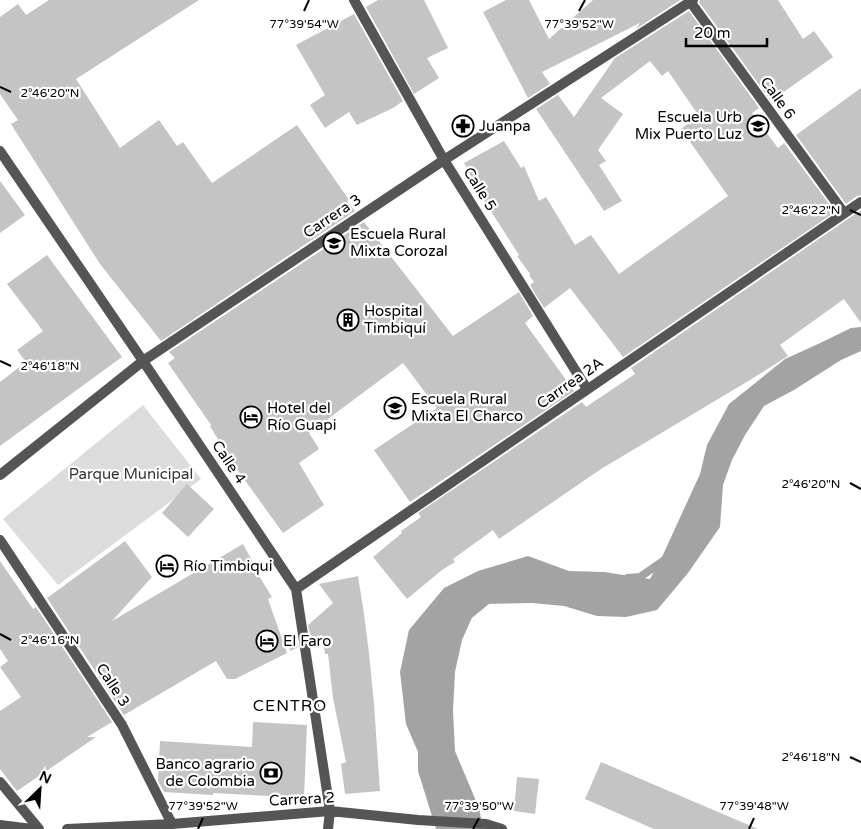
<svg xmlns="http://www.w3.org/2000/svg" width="861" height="829" font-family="'Varela Round',sans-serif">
<rect width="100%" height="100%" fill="#fff"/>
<path fill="#dcdcdc" d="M 143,405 L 201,479 L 58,585 L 3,519 Z"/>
<path fill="#a3a3a3" d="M 861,327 L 861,351 L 841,360 L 794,390 L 764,406 L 745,435 L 732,460 L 723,485 L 720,527 L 688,573 L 657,610 L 626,617 L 597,616 L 564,606 L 532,603 L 478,604 L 462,640 L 455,672 L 453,711 L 455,751 L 479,808 L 483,829 L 436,829 L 418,771 L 418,752 L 406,724 L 400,672 L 409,630 L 444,588 L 478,571 L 528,556 L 569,571 L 604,572 L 650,579 L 662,557 L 700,474 L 707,445 L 729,404 L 785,359 L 818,344 L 851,328 Z"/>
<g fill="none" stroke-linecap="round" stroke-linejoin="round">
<path stroke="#a3a3a3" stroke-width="8" d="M 628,578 L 640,577 L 666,559
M 468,616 L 490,598"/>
</g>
<path fill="#c4c4c4" d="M 49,0 L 199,0 L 76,79 L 120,148 L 159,120 L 177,146 L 183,142 L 212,183 L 297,125 L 349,200 L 347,201 L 355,211 L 161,341 L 100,264 L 11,124 L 18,120 L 0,94 L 0,17 L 18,4 L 26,15 Z
M 378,0 L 424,0 L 448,48 L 427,58 L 439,78 L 414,94 L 366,7 Z
M 506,0 L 529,0 L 549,39 L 593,0 L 680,0 L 636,29 L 640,23 L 542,72 L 550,84 L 528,98 L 483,12 Z
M 700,0 L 778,0 L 803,39 L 814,31 L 833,57 L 771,101 L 699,2 Z
M 689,11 L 759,108 L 752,113 L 778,148 L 784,143 L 835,212 L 623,357 L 570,288 L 544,308 L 530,285 L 534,282 L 529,275 L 530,274 L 517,256 L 519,255 L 480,194 L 464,163 L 504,141 L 521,168 L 524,166 L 539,201 L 546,197 L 575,245 L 591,235 L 619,274 L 728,196 L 681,129 L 699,116 L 668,71 L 662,76 L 650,61 L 601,98 L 623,114 L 598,150 L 606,161 L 599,165 L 622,201 L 604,211 L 536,109 L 558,95 L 574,117 L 615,58 Z
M 354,14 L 403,101 L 393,108 L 357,125 L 349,112 L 325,128 L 310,105 L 325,95 L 296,45 Z
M 861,88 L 861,195 L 857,196 L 846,204 L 796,135 Z
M 0,181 L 25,215 L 0,233 Z
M 861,210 L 861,323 L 844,299 L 780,345 L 788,356 L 750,380 L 601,469 L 499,539 L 493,530 L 453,559 L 455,562 L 442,570 L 407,599 L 373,557 L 402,533 L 401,531 L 421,517 L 418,513 L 582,402 L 586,407 L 635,374 L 631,368 Z
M 364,222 L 453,336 L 519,292 L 533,316 L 525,323 L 574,391 L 410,502 L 374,450 L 437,408 L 403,363 L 309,433 L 319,449 L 299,463 L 324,505 L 283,533 L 231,461 L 210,426 L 211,425 L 168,363 L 175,358 L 169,352 Z
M 47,255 L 122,357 L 0,446 L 0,382 L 26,362 L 17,350 L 43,331 L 7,284 Z
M 187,484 L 214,509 L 188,537 L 162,513 Z
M 125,541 L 152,577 L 112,621 L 243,544 L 260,575 L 259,576 L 272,597 L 268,599 L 287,653 L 235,679 L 227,679 L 216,661 L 124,715 L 47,598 Z
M 0,561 L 33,609 L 36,607 L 112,722 L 87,737 L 96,737 L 17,791 L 0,769 L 0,711 L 21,697 L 0,667 L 8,661 L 0,649 Z
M 358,576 L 364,614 L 369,653 L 374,704 L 380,791 L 345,794 L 341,764 L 346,762 L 333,698 L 328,654 L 325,654 L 322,635 L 311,640 L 308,625 L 333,603 L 319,584 Z
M 296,636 L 298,647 L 291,651 L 286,645 Z
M 253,722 L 307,725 L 304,798 L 213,793 L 213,795 L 164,792 L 158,781 L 160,741 L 252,747 Z
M 601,762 L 758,829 L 654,829 L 585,799 Z
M 517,777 L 539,779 L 535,814 L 514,811 Z"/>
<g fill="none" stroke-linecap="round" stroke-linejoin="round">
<path stroke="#555" stroke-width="10" d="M 354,0 L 444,160 L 587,389
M 689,0 L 844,213
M 0,151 L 143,361 L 296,589 L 330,811 L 328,829
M 0,475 L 143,361 L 444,160 L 693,0
M 0,540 L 122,725 L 172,824 L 173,829
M 296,589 L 861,202
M 0,782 L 39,829
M 0,825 L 32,829
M 67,829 L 172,824 L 330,811 L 418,820 L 486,824 L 502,829"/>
</g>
<path fill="none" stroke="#000" stroke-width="2" d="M 304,11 L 309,0M 579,11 L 585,0M 0,87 L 11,92M 850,210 L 861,215M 0,361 L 11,366M 850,483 L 861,489M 0,634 L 11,640M 850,757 L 861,762M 198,829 L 203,818M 473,829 L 479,818M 749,829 L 754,818"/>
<defs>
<g id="pharmacy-ring" transform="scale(1.125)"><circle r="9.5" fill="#fff" stroke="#000" stroke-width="1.5"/><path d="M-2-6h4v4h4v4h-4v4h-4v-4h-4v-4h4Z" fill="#000"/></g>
<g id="school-ring" transform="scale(1.125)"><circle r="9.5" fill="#fff" stroke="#000" stroke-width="1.5"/><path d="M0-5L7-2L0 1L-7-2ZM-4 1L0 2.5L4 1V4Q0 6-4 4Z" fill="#000"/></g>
<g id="building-ring" transform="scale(1.125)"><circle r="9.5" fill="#fff" stroke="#000" stroke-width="1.5"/><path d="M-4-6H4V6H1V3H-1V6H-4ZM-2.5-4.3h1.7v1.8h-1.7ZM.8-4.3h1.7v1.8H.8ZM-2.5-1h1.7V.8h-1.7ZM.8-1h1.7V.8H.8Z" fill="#000"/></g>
<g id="hotel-ring" transform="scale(1.125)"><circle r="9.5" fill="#fff" stroke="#000" stroke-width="1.5"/><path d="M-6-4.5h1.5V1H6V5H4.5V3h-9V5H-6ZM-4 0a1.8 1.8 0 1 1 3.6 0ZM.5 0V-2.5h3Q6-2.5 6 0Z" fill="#000"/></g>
<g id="bank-ring" transform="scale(1.125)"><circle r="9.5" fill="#fff" stroke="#000" stroke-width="1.5"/><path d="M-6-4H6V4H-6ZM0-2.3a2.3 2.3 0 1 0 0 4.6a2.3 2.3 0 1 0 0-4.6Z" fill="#000"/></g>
</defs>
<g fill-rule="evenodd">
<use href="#pharmacy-ring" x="463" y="126"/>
<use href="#school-ring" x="758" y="126"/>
<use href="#school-ring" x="334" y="243"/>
<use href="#building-ring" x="348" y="320"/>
<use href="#school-ring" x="395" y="408"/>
<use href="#hotel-ring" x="251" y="417"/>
<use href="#hotel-ring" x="167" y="566"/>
<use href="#hotel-ring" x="267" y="641"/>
<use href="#bank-ring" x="271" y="773"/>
</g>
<g text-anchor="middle" stroke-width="4.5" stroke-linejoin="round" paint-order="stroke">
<g font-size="15" fill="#000" stroke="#fff">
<text transform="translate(778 98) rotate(54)" y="5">Calle 6</text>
<text transform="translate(480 189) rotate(58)" y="5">Calle 5</text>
<text transform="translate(332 216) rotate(-34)" y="5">Carrera 3</text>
<text transform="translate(570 383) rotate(-35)" y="5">Carrrea 2A</text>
<text transform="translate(229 462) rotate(56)" y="5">Calle 4</text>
<text transform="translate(113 685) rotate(57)" y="5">Calle 3</text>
<text transform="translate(302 799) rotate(-3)" y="5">Carrera 2</text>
</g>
<g font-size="15" fill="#000" stroke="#fff" text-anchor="start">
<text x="742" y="122" text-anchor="end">Escuela Urb<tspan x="742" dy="17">Mix Puerto Luz</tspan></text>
<text x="479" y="131">Juanpa</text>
<text x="350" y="239">Escuela Rural<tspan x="350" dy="17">Mixta Corozal</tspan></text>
<text x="364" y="316">Hospital<tspan x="364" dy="17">Timbiquí</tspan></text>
<text x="411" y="404">Escuela Rural<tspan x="411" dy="17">Mixta El Charco</tspan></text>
<text x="267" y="413">Hotel del<tspan x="267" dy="17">Río Guapi</tspan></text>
<text x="183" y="571">Río Timbiqui</text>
<text x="283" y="646">El Faro</text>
<text x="255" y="769" text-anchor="end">Banco agrario<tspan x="255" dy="17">de Colombia</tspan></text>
</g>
<g font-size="15" fill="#333" stroke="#fff">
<text x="131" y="479">Parque Municipal</text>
</g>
<g font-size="16" letter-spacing="1" fill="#000" stroke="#fff">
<text x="290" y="711">CENTRO</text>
</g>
</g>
<g font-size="12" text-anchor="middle" fill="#000" stroke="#fff" stroke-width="4.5" stroke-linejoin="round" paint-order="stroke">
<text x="304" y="28">77°39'54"W</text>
<text x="579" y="28">77°39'52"W</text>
<text x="50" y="97">2°46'20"N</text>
<text x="811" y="214">2°46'22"N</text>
<text x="50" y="370">2°46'18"N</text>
<text x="811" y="488">2°46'20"N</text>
<text x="50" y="644">2°46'16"N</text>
<text x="811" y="761">2°46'18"N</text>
<text x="203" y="810">77°39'52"W</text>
<text x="479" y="810">77°39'50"W</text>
<text x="754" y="810">77°39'48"W</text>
</g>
<g transform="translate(40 789) rotate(25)" stroke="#ffffff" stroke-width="4" paint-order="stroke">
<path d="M0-4L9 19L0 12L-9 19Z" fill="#000000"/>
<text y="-8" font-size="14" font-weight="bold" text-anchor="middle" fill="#000000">N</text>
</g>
<path d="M686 38v8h81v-8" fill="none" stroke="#000000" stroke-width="2.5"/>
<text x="694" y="38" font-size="15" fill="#000000" stroke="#ffffff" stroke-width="4" paint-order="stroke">20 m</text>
</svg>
